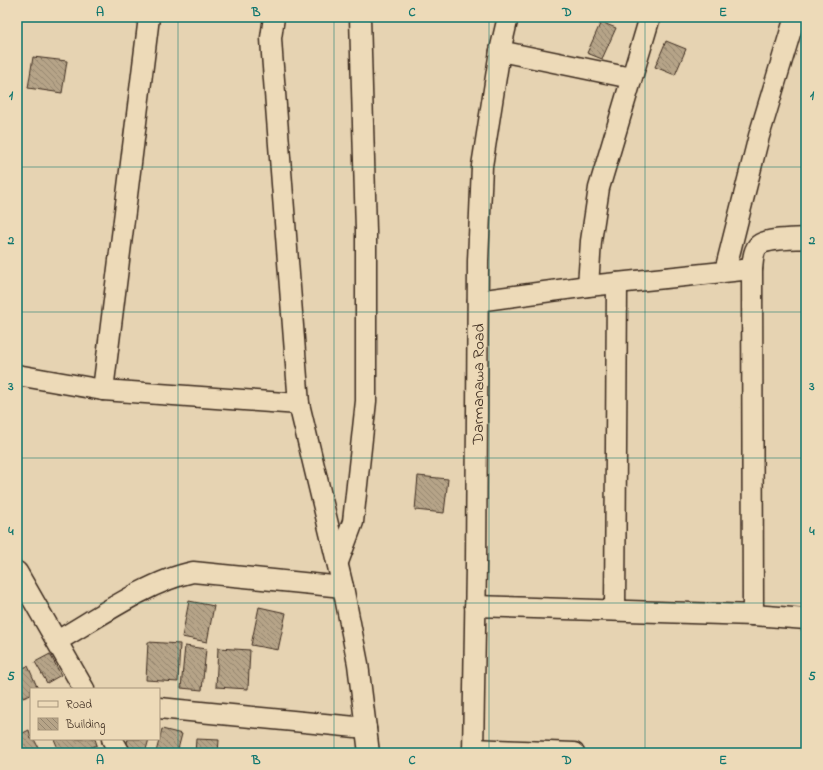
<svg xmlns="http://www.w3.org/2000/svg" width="823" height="770" font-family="'Indie Flower',sans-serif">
<defs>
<pattern id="building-back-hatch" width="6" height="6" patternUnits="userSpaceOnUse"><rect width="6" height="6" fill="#b6a488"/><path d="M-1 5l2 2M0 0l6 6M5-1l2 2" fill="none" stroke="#95866f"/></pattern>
</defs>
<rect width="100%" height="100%" fill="#e6d3b2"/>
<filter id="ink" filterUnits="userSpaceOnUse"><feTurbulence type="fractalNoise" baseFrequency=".025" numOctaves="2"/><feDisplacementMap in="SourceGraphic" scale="8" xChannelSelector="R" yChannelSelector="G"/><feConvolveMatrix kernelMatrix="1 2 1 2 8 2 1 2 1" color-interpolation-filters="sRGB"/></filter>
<g filter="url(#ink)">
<path fill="url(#building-back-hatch)" stroke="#3b2a1e" d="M 601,22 L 616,28 L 602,59 L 587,53 Z
M 666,41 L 686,49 L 675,75 L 655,67 Z
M 33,57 L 67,61 L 62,93 L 28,88 Z
M 418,476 L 448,479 L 444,513 L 415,510 Z
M 189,601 L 214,606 L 207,642 L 182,637 Z
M 259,607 L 286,613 L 278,650 L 251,645 Z
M 17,610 L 22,622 L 17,624 Z
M 148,642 L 180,644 L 178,682 L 146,680 Z
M 185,646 L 206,649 L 202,690 L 181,688 Z
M 218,648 L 250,650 L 248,689 L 216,687 Z
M 50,654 L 61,675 L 47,683 L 35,662 Z
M 28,666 L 38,689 L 31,689 L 31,695 L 23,698 L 17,684 L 17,670 Z
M 162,729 L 182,734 L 177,753 L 156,752 Z
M 29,730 L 31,739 L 34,739 L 39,749 L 30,753 L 18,753 L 17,736 Z
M 54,739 L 95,739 L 97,745 L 77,753 L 60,753 Z
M 128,739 L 149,739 L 145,753 L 125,750 Z
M 196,739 L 219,740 L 218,753 L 195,753 Z"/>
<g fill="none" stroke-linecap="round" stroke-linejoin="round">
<g stroke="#3b2a1e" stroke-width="23">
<g id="minor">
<path d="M 274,17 L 271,38 L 272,54 L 299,404 L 343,587 L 358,664 L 369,753"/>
<path d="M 500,51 L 631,78"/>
<path d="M 725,271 L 759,136 L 795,17"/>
<path d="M 588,286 L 591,241 L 599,188 L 650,17"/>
<path d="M 478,301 L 588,286 L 752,269"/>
<path d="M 17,375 L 103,390 L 299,404"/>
<path d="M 103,390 L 149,17"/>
<path d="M 338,562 L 353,522 L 366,401 L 366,231 L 360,17"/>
<path d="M 17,572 L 84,689"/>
<path d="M 475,606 L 753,615 L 806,619"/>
<path d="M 615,610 L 617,283"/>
<path d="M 753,615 L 752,269 C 753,261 753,250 759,245 C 768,238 794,239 806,238"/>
<path d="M 57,641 C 97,618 149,581 193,572 L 343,587"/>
<path d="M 159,708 L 366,728"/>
<path d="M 112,739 L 120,753"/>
<path d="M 473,749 L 574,753"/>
<path id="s1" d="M 473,753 L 476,565 L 478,261 L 482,166 L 500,51 L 508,17"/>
</g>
</g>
<use href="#minor" stroke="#eddab8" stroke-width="20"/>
</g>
</g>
<path fill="none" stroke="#0f766e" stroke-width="1" stroke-opacity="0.55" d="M 178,17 L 178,753M 334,17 L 334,753M 489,17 L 489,753M 645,17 L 645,753M 17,167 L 806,167M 17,312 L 806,312M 17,458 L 806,458M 17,603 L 806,603"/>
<g text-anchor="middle" stroke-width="4" stroke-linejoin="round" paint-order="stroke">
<g font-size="16" fill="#3b2a1e" stroke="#eddab8">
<text dy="6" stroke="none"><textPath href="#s1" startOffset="369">Darmanawa Road</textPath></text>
</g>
</g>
<rect width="823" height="770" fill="none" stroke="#eddab8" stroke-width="44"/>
<rect x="30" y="688" width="130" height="52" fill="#eddab8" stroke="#a6947a"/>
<rect x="38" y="701" width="20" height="6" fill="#eddab8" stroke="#a6947a"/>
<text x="66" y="708" font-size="12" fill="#3b2a1e">Road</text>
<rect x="38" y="718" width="20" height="12" fill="url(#building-back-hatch)" stroke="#a6947a"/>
<text x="66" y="728" font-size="12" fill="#3b2a1e">Building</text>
<rect x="22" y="22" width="779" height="726" fill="none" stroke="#0f766e" stroke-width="1.5"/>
<g font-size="13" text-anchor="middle" font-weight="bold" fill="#0f766e">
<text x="100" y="16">A</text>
<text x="256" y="16">B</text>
<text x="412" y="16">C</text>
<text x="567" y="16">D</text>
<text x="723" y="16">E</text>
<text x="11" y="99">1</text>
<text x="812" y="99">1</text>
<text x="11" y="244">2</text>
<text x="812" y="244">2</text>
<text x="11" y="390">3</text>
<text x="812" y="390">3</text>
<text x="11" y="535">4</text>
<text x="812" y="535">4</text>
<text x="11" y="680">5</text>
<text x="812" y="680">5</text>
<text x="100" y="764">A</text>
<text x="256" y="764">B</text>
<text x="412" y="764">C</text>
<text x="567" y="764">D</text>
<text x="723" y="764">E</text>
</g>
</svg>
